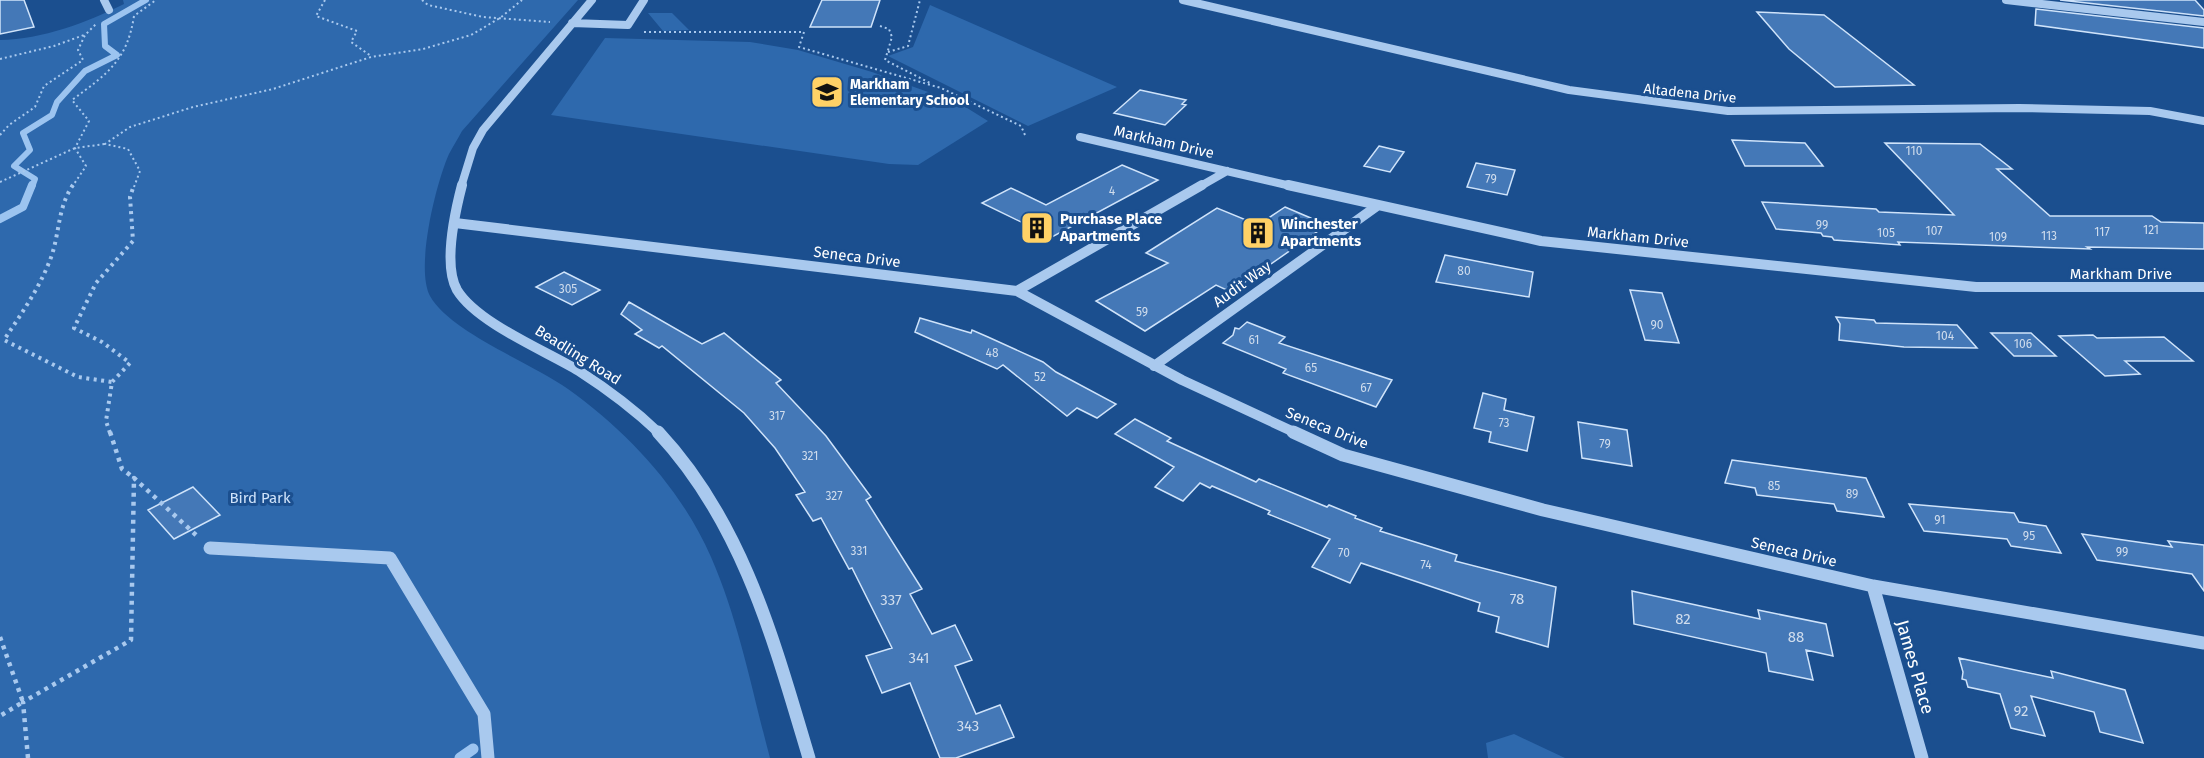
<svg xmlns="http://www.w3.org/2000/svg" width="2204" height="758" font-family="'Fira Sans',sans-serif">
<rect width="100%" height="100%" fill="#1b4f8f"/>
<path fill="#2e69ad" d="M 123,0 L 578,0 L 462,131 C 458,139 453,146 449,154 C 436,183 415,268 430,296 C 451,333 532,363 568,389 C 629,433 681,489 711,557 C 739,621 752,691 770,758 L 0,758 L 0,40 C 43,39 86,23 124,4 Z
M 930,5 L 1117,87 L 1028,126 L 888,56 L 913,47 Z
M 648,13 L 672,13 L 689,30 L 663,31 Z
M 605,38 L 750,42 L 798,50 L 872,72 L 959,103 L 988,121 L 918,165 L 889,164 L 551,115 Z
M 1514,734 L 1565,758 L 1488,758 L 1486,743 Z"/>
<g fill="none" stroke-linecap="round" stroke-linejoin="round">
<path stroke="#9cc4f0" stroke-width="6" d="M 32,187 L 35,179 L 14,166 L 30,150 L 23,133 L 52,115 L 57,102 L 85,71 L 117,55 L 105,46 L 104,24 L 146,0"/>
<path stroke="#9cc4f0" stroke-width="8" d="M 0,219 L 23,207 L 32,185"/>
<path stroke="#9cc4f0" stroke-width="11" d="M 460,758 L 473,749"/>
</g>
<path fill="#4478b7" stroke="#cfe3fa" stroke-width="1.5" d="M 0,0 L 24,0 L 34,27 L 0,34 Z
M 822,0 L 880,0 L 871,27 L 810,27 Z
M 2060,0 L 2195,0 L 2204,10 L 2204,16 Z
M 2036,9 L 2204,28 L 2204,48 L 2035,25 Z
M 1757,12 L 1824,15 L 1914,85 L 1835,87 L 1789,49 Z
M 1140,90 L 1186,100 L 1182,104 L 1186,105 L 1165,125 L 1114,113 Z
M 1732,140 L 1805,143 L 1823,166 L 1745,166 Z
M 1885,143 L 1980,144 L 2012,169 L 1997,169 L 2050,216 L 2152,216 L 2161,222 L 2204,223 L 2204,249 L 2087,247 L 2090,249 L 1898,242 L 1900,245 L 1834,240 L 1832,237 L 1823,236 L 1821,233 L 1776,229 L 1762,202 L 1876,209 L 1879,212 L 1954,215 Z
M 1379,146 L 1404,152 L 1390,172 L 1364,166 Z
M 1476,163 L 1515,170 L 1507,195 L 1467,187 Z
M 1122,165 L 1158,180 L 1052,237 L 982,203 L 1011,188 L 1046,205 Z
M 1285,207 L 1320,222 L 1308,230 L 1318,231 L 1231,292 L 1216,285 L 1145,331 L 1096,301 L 1168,263 L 1146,253 L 1217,208 L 1258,225 Z
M 1445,255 L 1533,272 L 1529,297 L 1436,282 Z
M 564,272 L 600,290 L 572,305 L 536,287 Z
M 1630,290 L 1662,293 L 1679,343 L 1645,340 Z
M 629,302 L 702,344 L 724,333 L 781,380 L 776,383 L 826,436 L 871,497 L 866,500 L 922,589 L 910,594 L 932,634 L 955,625 L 972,660 L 955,666 L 976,714 L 1000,705 L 1014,737 L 956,758 L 940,758 L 910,683 L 882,693 L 866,656 L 892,648 L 852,568 L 849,569 L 821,518 L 813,521 L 796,495 L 805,492 L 775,448 L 744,413 L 662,346 L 659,348 L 635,334 L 642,330 L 621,314 Z
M 1836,317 L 1874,320 L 1876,323 L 1957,325 L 1977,348 L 1904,347 L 1839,340 L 1840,324 Z
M 920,318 L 971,333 L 972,330 L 988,337 L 1043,362 L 1056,372 L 1116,404 L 1097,418 L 1077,408 L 1067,416 L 1003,365 L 997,369 L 915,332 Z
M 1247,322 L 1285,337 L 1279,343 L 1392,380 L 1376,407 L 1283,373 L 1286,369 L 1223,343 L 1233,335 L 1235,328 L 1239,329 Z
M 1991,333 L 2031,333 L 2056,356 L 2014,356 Z
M 2093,335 L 2097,338 L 2164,337 L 2193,361 L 2125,361 L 2140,374 L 2105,376 L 2059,336 Z
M 1483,393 L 1506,399 L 1504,410 L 1534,417 L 1527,451 L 1489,442 L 1491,432 L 1474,428 Z
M 1135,419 L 1171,438 L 1167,441 L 1256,482 L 1259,479 L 1327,507 L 1329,505 L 1356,516 L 1355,518 L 1382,528 L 1380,531 L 1457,555 L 1455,561 L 1556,587 L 1548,647 L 1496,632 L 1499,617 L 1478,611 L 1480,603 L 1361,563 L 1350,583 L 1312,567 L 1330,539 L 1268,514 L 1270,511 L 1212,486 L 1210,488 L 1200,483 L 1183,501 L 1155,487 L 1174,467 L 1115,434 Z
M 1578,422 L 1627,430 L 1632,466 L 1582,458 Z
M 1732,460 L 1866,478 L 1884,517 L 1837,511 L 1834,504 L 1757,495 L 1755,488 L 1725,483 Z
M 193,487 L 220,515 L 174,539 L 148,510 Z
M 1909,504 L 2014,513 L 2019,522 L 2046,526 L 2061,553 L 2011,546 L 2007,539 L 1924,531 Z
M 2082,534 L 2172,547 L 2168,541 L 2204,545 L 2204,591 L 2192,574 L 2097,560 Z
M 1632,591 L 1760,619 L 1758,610 L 1826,624 L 1833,656 L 1806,650 L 1813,680 L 1769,671 L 1766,653 L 1634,624 Z
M 1959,658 L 2053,678 L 2051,671 L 2125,690 L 2143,743 L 2100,732 L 2094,712 L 2031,696 L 2045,736 L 2011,728 L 2000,694 L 1968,687 L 1966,680 L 1962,679 L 1963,672 Z"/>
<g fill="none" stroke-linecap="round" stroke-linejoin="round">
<path stroke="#a9c9ee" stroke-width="2" stroke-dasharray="2 3" stroke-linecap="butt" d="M 325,0 L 316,16 L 357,31 L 351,42 L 371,56
M 422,0 L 428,5 L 483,17 L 550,22
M 880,26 L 889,29 L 892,37 L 885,60 L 932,84
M 644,32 L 804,32 L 799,47 L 941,88 L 1021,126 L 1025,135
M 888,52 L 908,46 L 920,0
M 0,59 L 54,46 L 84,35
M 0,135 L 9,125 L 35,107 L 44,86 L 83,60 L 78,50 L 85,35 L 97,23
M 0,182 L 75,148 L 105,144
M 72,187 L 86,166 L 75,148 L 89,121 L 72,100 C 107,74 127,61 134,16 L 156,0
M 134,187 L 140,171 L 128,149 L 105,144 L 130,127 L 193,107 L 273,89 L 371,57 L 423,49 L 471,35 L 500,18 L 522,0"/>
<path stroke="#a9c9ee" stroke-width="4" stroke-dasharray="3 4.5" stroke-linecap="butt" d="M 73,185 C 57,208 60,235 50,260 C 39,289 21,314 4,340 L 78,377 L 112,382
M 110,433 L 106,421 L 112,382 L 130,363 L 102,342 L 74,328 L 96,283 L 133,241 L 130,197 L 134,185"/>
<path stroke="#a9c9ee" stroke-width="4.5" stroke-dasharray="4 5" stroke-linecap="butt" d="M 110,432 L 122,469 L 134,478
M 0,637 L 23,702 L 0,716
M 28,758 L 23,702 L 131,640 L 134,478 L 196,535"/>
<path stroke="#a9c9ee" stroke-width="8" d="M 104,0 L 109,10
M 1183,0 L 1569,90 L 1728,111 L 2019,108 L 2150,111 L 2204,121
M 2006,0 L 2204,22
M 572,23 L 628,25 L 644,0
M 1080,137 L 1295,187
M 461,187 L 473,148 L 483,130 L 592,0
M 1199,187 L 1227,171"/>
<path stroke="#a9c9ee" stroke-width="10" d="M 462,185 C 455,212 443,265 457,290 C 477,323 546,351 579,371 C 607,389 635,410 659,433
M 1288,185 L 1541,241 L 1976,287 L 2204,287
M 455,223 L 1017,291 L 1182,380 L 1296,433
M 1017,291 L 1202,185
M 1154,366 L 1377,206"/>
<path stroke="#a9c9ee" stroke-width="13" d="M 658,432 C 743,523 774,641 809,758
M 1293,432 L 1343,455 L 1543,510 L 1873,586 L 2204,643
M 210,548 L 390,558 L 484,714 L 488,758
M 1873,586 L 1922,758"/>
</g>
<defs>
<g id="school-square" transform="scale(1.725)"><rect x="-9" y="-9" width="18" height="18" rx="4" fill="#ffd166" stroke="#1b4f8f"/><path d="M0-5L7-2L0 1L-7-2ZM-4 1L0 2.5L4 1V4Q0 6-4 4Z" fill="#111"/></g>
<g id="building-square" transform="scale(1.725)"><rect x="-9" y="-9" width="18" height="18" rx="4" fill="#ffd166" stroke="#1b4f8f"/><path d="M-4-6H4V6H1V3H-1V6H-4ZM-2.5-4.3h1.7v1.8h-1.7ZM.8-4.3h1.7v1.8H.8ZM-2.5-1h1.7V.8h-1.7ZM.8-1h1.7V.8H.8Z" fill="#111"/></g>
</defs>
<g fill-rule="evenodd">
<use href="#school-square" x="827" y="92"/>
<use href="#building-square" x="1037" y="228"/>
<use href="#building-square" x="1258" y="233"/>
</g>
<g text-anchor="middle" stroke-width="6" stroke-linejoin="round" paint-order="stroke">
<g font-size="12" fill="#d0dded">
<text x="1914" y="155">110</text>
<text x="1491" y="183">79</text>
<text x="1112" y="195">4</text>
<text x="1822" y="229">99</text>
<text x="2151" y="234">121</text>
<text x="1934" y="235">107</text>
<text x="2102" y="236">117</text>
<text x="1886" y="237">105</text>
<text x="2049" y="240">113</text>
<text x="1998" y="241">109</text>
<text x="1464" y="275">80</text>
<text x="568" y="293">305</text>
<text x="1142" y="316">59</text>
<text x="1657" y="329">90</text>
<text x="1945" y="340">104</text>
<text x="1254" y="344">61</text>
<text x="2023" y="348">106</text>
<text x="992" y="357">48</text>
<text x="1311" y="372">65</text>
<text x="1040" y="381">52</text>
<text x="1366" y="392">67</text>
<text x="777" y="420">317</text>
<text x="1504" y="427">73</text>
<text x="1605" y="448">79</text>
<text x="810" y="460">321</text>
<text x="1774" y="490">85</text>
<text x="1852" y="498">89</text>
<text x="834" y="500">327</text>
<text x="1940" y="524">91</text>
<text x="2029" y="540">95</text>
<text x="859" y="555">331</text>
<text x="2122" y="556">99</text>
<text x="1344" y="557">70</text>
<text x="1426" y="569">74</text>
</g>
<g font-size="14" font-weight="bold" fill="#fff" stroke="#1b4f8f" text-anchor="start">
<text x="850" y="89">Markham<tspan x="850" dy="16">Elementary School</tspan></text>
</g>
<g font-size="14" fill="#fff" stroke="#1b4f8f">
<text transform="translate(1690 93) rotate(6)" y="5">Altadena Drive</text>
</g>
<g font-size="15" fill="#fff" stroke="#1b4f8f">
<text transform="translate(1164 142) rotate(13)" y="5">Markham Drive</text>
<text transform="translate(1638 237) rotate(6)" y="5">Markham Drive</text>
<text transform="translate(857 257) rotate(7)" y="5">Seneca Drive</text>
<text x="2121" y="279">Markham Drive</text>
<text transform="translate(1242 284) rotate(-36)" y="5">Audit Way</text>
<text transform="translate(578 355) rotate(32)" y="5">Beadling Road</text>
<text transform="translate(1327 428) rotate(22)" y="5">Seneca Drive</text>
<text transform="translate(1794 552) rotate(13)" y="5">Seneca Drive</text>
</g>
<g font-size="15" font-weight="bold" fill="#fff" stroke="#1b4f8f" text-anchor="start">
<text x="1060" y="224">Purchase Place<tspan x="1060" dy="17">Apartments</tspan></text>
<text x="1281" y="229">Winchester<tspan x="1281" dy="17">Apartments</tspan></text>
</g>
<g font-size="15" fill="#cfe3fa" stroke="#1b4f8f">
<text x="260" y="503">Bird Park</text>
</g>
<g font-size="15" fill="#d0dded">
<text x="1517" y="604">78</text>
<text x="891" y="605">337</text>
<text x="1683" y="624">82</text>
<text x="1796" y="642">88</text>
<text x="919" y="663">341</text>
<text x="2021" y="716">92</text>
<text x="968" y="731">343</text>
</g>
<g font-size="18" fill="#fff" stroke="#1b4f8f">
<text transform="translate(1915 667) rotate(74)" y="6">James Place</text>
</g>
</g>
</svg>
